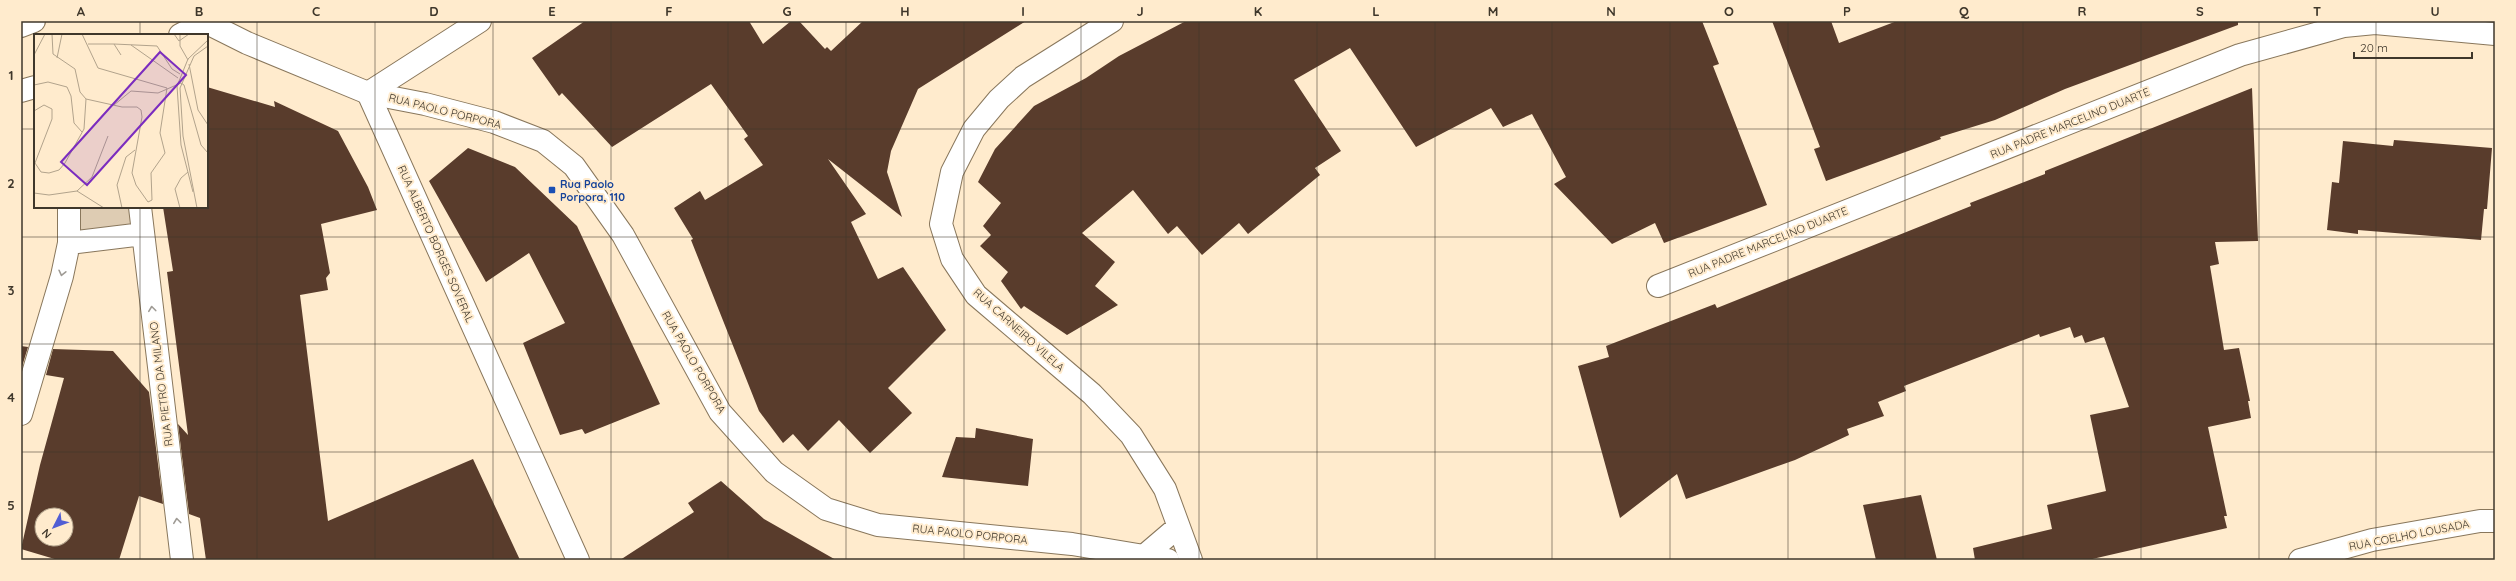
<svg xmlns="http://www.w3.org/2000/svg" width="2516" height="581" font-family="Quicksand,sans-serif">
<rect width="100%" height="100%" fill="#ffebcd"/>
<path fill="#deccb3" d="M 78,207 L 139,207 L 142,223 L 81,231 Z"/>
<path fill="#593c2c" fill-rule="evenodd" d="M 585,21 L 749,21 L 763,44 L 791,21 L 799,21 L 825,49 L 827,47 L 831,51 L 863,21 L 1026,21 L 918,89 L 891,151 L 887,172 L 902,217 L 828,159 L 866,214 L 851,222 L 878,279 L 903,267 L 946,330 L 888,388 L 912,413 L 870,453 L 839,420 L 808,451 L 793,434 L 783,443 L 759,411 L 691,240 L 693,239 L 674,208 L 700,191 L 705,200 L 763,165 L 744,139 L 748,136 L 711,84 L 612,147 L 562,93 L 559,96 L 532,58 Z
M 1186,21 L 1702,21 L 1719,64 L 1713,66 L 1767,205 L 1664,243 L 1655,223 L 1612,244 L 1554,184 L 1566,177 L 1532,114 L 1503,127 L 1491,108 L 1416,147 L 1350,48 L 1294,80 L 1341,151 L 1315,168 L 1320,175 L 1248,234 L 1239,223 L 1202,255 L 1177,226 L 1168,234 L 1133,190 L 1082,233 L 1115,262 L 1095,286 L 1118,305 L 1067,335 L 1024,306 L 1021,309 L 1001,281 L 1008,272 L 980,246 L 991,235 L 983,226 L 1001,203 L 978,182 L 995,149 L 1034,106 L 1086,78 L 1119,56 Z
M 1772,21 L 1831,21 L 1839,43 L 1897,21 L 2238,21 L 2238,25 L 2065,89 L 1995,120 L 1940,137 L 1941,139 L 1826,181 L 1814,149 L 1820,147 Z
M 207,87 L 275,107 L 274,101 L 338,131 L 368,187 L 377,210 L 321,224 L 330,273 L 326,278 L 328,290 L 300,295 L 328,521 L 473,459 L 520,560 L 206,560 L 200,518 L 189,514 L 178,424 L 188,435 L 167,272 L 173,271 L 163,207 L 207,207 Z
M 2252,88 L 2258,241 L 2215,242 L 2219,264 L 2210,266 L 2224,350 L 2239,348 L 2250,401 L 2248,401 L 2251,418 L 2208,427 L 2227,516 L 2224,516 L 2227,528 L 2088,560 L 1975,560 L 1973,548 L 2052,529 L 2047,505 L 2106,491 L 2090,415 L 2129,407 L 2104,337 L 2085,343 L 2082,335 L 2074,338 L 2070,327 L 2040,337 L 2039,334 L 1904,386 L 1906,391 L 1878,402 L 1884,416 L 1847,429 L 1849,435 L 1795,460 L 1686,499 L 1677,474 L 1620,518 L 1578,366 L 1609,357 L 1606,346 L 1715,304 L 1717,308 L 1971,206 L 1970,203 L 2045,174 L 2045,171 Z
M 2394,140 L 2492,148 L 2487,209 L 2484,209 L 2481,240 L 2358,230 L 2358,234 L 2327,230 L 2332,182 L 2339,183 L 2343,141 L 2393,146 Z
M 468,148 L 515,167 L 577,226 L 660,404 L 585,434 L 582,429 L 560,435 L 523,343 L 565,323 L 529,253 L 486,282 L 429,181 Z
M 21,346 L 28,347 L 21,370 Z
M 53,349 L 113,351 L 149,392 L 163,504 L 139,496 L 119,560 L 58,560 L 21,549 L 40,465 L 64,378 L 46,375 ZM 42,515 L 66,515 L 66,539 L 42,539 Z
M 976,428 L 1033,439 L 1028,486 L 942,477 L 956,437 L 975,438 Z
M 721,481 L 764,519 L 836,560 L 620,560 L 694,512 L 688,503 Z
M 1921,495 L 1937,560 L 1876,560 L 1863,505 Z"/>
<g fill="none" stroke-linecap="round" stroke-linejoin="round">
<g stroke="#89775c" stroke-width="24">
<path id="minor" d="M 480,21 L 368,93 L 578,560
M 1112,21 L 1023,77 L 999,99 L 974,129 L 952,172 L 941,224 L 952,259 L 976,295 L 1092,394 L 1131,435 L 1165,489 L 1191,560
M 140,207 L 182,560
M 69,243 L 143,234
M 1658,286 L 2240,55 L 2344,26 L 2375,23 L 2495,34
M 21,414 L 62,276 L 69,243 L 69,207
M 1144,556 L 1178,527
M 2300,560 L 2372,540 L 2480,521 L 2495,521"/>
</g>
<g stroke="#89775c" stroke-width="24">
<path id="tertiary" d="M 203,21 L 247,43 L 368,93 L 425,104 L 494,122 L 543,141 L 574,166 L 623,235 L 720,412 L 774,472 L 826,509 L 878,525 L 1072,544 L 1168,560"/>
</g>
<g stroke="#89775c" stroke-width="24">
<path id="primary" d="M 21,26 L 34,21
M 180,35 L 207,21
M 21,91 L 35,87"/>
</g>
<use href="#minor" stroke="#fff" stroke-width="22"/>
<use href="#tertiary" stroke="#fff" stroke-width="22"/>
<use href="#primary" stroke="#fff" stroke-width="22"/>
</g>
<defs><path id="oneway-chevron" d="M-2-3.5L2.5 0L-2 3.5" fill="none" stroke-width="1.6" stroke-linecap="round" stroke-linejoin="round"/></defs>
<g stroke="#9f9b95">
<use href="#oneway-chevron" transform="translate(62 273) rotate(103)"/>
<use href="#oneway-chevron" transform="translate(152 309) rotate(-97)"/>
<use href="#oneway-chevron" transform="translate(177 521) rotate(-97)"/>
</g>
<path fill="none" stroke="#3f372b" stroke-width="1" stroke-opacity="0.55" d="M 140,21 L 140,35M 257,21 L 257,560M 375,21 L 375,560M 493,21 L 493,560M 611,21 L 611,560M 728,21 L 728,560M 846,21 L 846,560M 964,21 L 964,560M 1081,21 L 1081,560M 1199,21 L 1199,560M 1317,21 L 1317,560M 1435,21 L 1435,560M 1552,21 L 1552,560M 1670,21 L 1670,560M 1788,21 L 1788,560M 1905,21 L 1905,560M 2023,21 L 2023,560M 2141,21 L 2141,560M 2259,21 L 2259,560M 2376,21 L 2376,560M 21,129 L 35,129M 207,129 L 2495,129M 140,207 L 140,560M 21,237 L 2495,237M 21,344 L 2495,344M 21,452 L 2495,452"/>
<rect fill="#1a4fb4" stroke="#ffebcd" stroke-width="1.5" x="548" y="186" width="8" height="8" rx="2"/>
<g text-anchor="middle" stroke-width="4" stroke-linejoin="round" paint-order="stroke">
<g font-size="11" fill="#3f372b" stroke="#ffebcd">
<text transform="translate(445 111) rotate(14)" y="4">RUA PAOLO PORPORA</text>
<text transform="translate(2070 123) rotate(-22)" y="4">RUA PADRE MARCELINO DUARTE</text>
<text transform="translate(1768 242) rotate(-22)" y="4">RUA PADRE MARCELINO DUARTE</text>
<text transform="translate(436 244) rotate(66)" y="4">RUA ALBERTO BORGES SOVERAL</text>
<text transform="translate(1019 330) rotate(42)" y="4">RUA CARNEIRO VILELA</text>
<text transform="translate(694 362) rotate(60)" y="4">RUA PAOLO PORPORA</text>
<text transform="translate(161 384) rotate(-97)" y="4">RUA PIETRO DA MILANO</text>
<text transform="translate(970 534) rotate(6)" y="4">RUA PAOLO PORPORA</text>
<text transform="translate(2409 535) rotate(-11)" y="4">RUA COELHO LOUSADA</text>
</g>
<g font-size="11" font-weight="bold" fill="#164399" stroke="#ffebcd" text-anchor="start">
<text x="560" y="188">Rua Paolo<tspan x="560" dy="13">Porpora, 110</tspan></text>
</g>
</g>
<g transform="translate(34 34)">
<rect width="174" height="174" fill="#ffebcd"/>
<path fill="none" stroke="#b2a38c" stroke-width="1" d="M 18,0 L 19,20 L 41,35 L 46,58 L 52,65 L 88,73 L 103,73 L 107,76 L 108,83 L 98,139 L 102,151 L 114,168 L 118,166 L 117,139 L 131,119 L 126,99 L 133,54M 48,0 L 64,34 L 133,54M 140,0 L 145,7 L 155,0M 146,0 L 146,12 L 154,26M 54,10 L 80,10 L 87,21M 80,10 L 123,12 L 138,35 L 146,40M 97,11 L 144,44M 0,21 L 11,0M 23,24 L 28,0M 155,30 L 164,76 L 174,91M 0,51 L 14,48 L 33,53 L 37,62 L 40,89 L 48,98M 80,71 L 97,57 L 124,59 L 147,49 L 150,51 L 167,111 L 174,119M 0,77 L 10,71 L 18,75 L 18,85 L 1,129 L 7,138 L 15,139 L 25,136 L 31,129 L 50,95 L 52,65M 43,157 L 70,174M 159,158 L 147,111 L 143,52 L 154,25 L 174,6M 0,159 L 15,161 L 43,157 L 58,143 L 74,102M 88,174 L 83,151 L 92,123 L 101,116M 146,174 L 141,155 L 147,144 L 154,138M 163,174 L 149,102 L 146,54 L 160,22 L 174,12"/>
<path fill="#7b2cbf" fill-opacity="0.15" stroke="#7b2cbf" stroke-width="2" d="M 126,18 L 152,41 L 53,151 L 27,128 Z"/>
<rect width="174" height="174" fill="none" stroke="#3f372b" stroke-width="2"/>
</g>
<rect width="2516" height="581" fill="none" stroke="#ffebcd" stroke-width="44"/>
<g transform="translate(54 527) rotate(228)"><circle r="19" fill="#ffebcd" stroke="#b2a38c"/>
<path d="M0-3L7 15L0 10L-7 15Z" fill="#515ed4"/>
<text y="-6" font-size="11" font-weight="bold" text-anchor="middle" fill="#3f372b">N</text>
</g>
<path d="M2354 52v6h118v-6" fill="none" stroke="#3f372b" stroke-width="2"/>
<text x="2360" y="52" font-size="12" fill="#3f372b" stroke="#ffebcd" stroke-width="3" paint-order="stroke">20 m</text>
<rect x="22" y="22" width="2472" height="537" fill="none" stroke="#3f372b" stroke-width="1.5"/>
<g font-size="13" text-anchor="middle" font-weight="bold" fill="#3f372b">
<text x="81" y="16">A</text>
<text x="199" y="16">B</text>
<text x="316" y="16">C</text>
<text x="434" y="16">D</text>
<text x="552" y="16">E</text>
<text x="669" y="16">F</text>
<text x="787" y="16">G</text>
<text x="905" y="16">H</text>
<text x="1023" y="16">I</text>
<text x="1140" y="16">J</text>
<text x="1258" y="16">K</text>
<text x="1376" y="16">L</text>
<text x="1493" y="16">M</text>
<text x="1611" y="16">N</text>
<text x="1729" y="16">O</text>
<text x="1847" y="16">P</text>
<text x="1964" y="16">Q</text>
<text x="2082" y="16">R</text>
<text x="2200" y="16">S</text>
<text x="2317" y="16">T</text>
<text x="2435" y="16">U</text>
<text x="11" y="80">1</text>
<text x="11" y="188">2</text>
<text x="11" y="295">3</text>
<text x="11" y="402">4</text>
<text x="11" y="510">5</text>
</g>
</svg>
